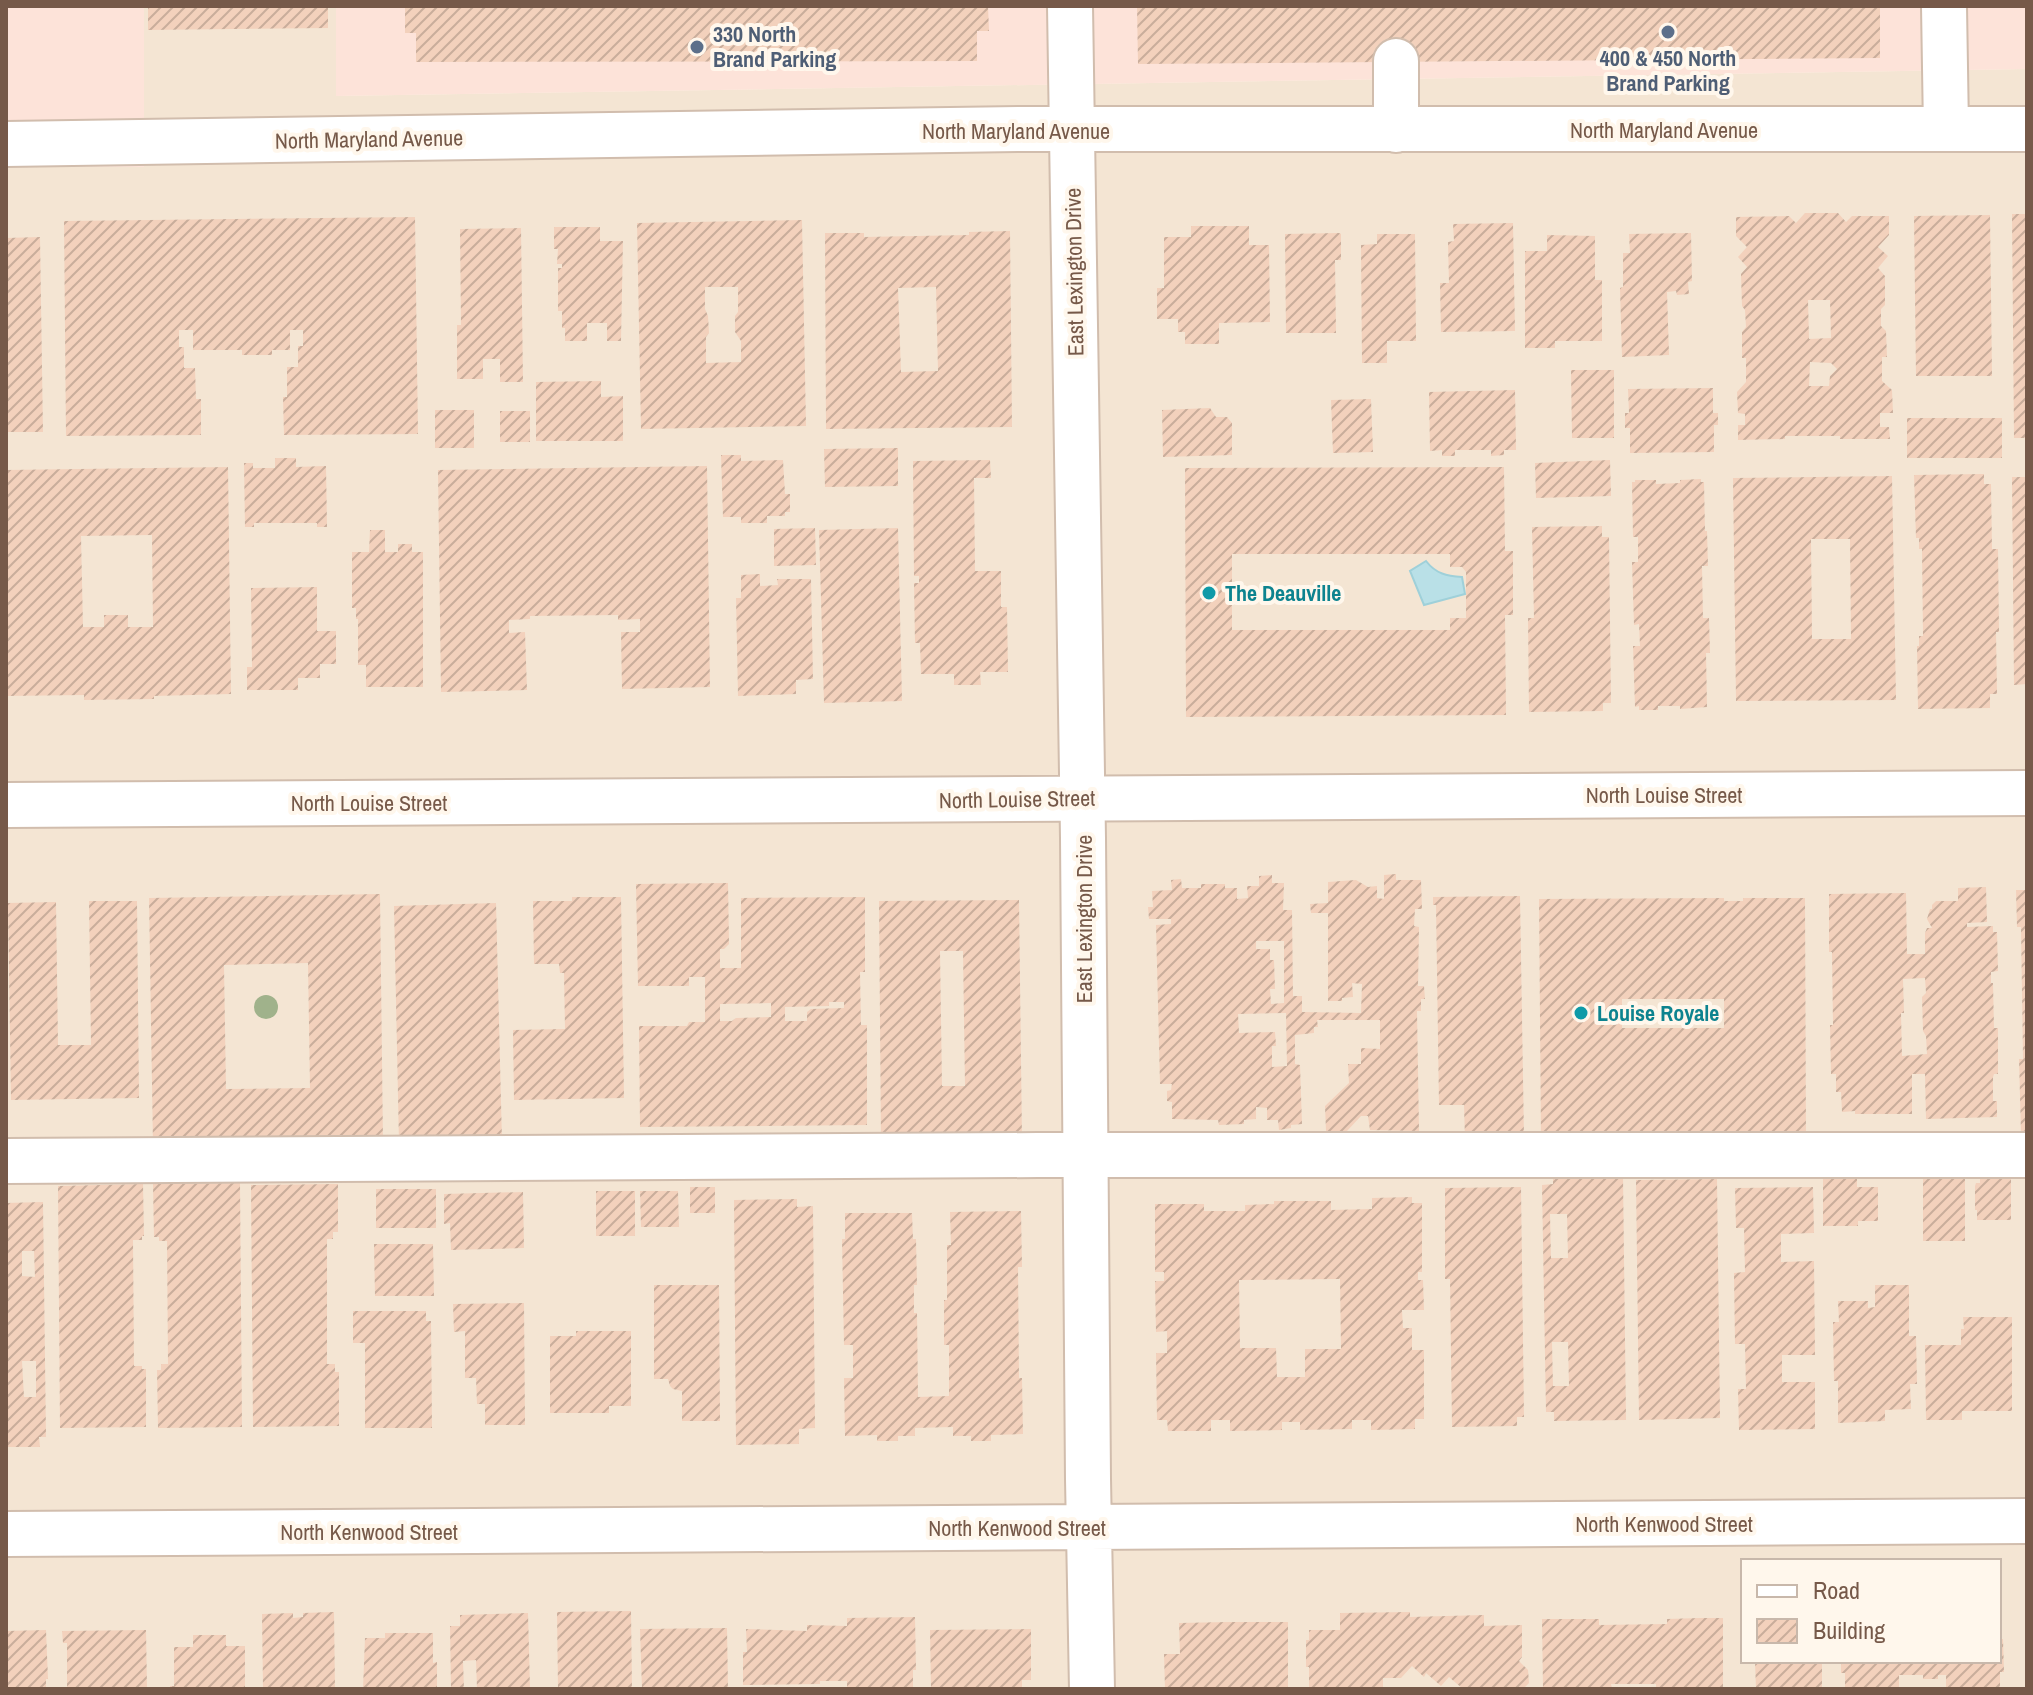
<svg xmlns="http://www.w3.org/2000/svg" width="2033" height="1695" font-family="'Archivo Narrow',sans-serif">
<defs>
<pattern id="building-hatch" width="6" height="6" patternUnits="userSpaceOnUse" patternTransform="scale(2)"><rect width="6" height="6" fill="#f3d1bc"/><path d="M-1 1l2-2M0 6l6-6M5 7l2-2" fill="none" stroke="#c9ad9b"/></pattern>
</defs>
<rect width="100%" height="100%" fill="#fdf3e5"/>
<path fill="#f4e5d3" fill-rule="evenodd" d="M 144,6 L 336,6 L 336,96 L 2027,69 L 2027,1689 L 6,1689 L 6,166 L 144,167 ZM 1743,1561 L 1999,1561 L 1999,1661 L 1743,1661 Z"/>
<path fill="#fde3d9" d="M 6,6 L 144,6 L 144,167 L 6,166 Z
M 336,6 L 2027,6 L 2027,69 L 336,96 Z"/>
<path fill="#b9e0e7" stroke="#9fd0d9" stroke-width="2" d="M 1426,561 C 1436,574 1447,576 1462,577 L 1465,594 L 1424,605 L 1410,571 Z"/>
<path fill="url(#building-hatch)" fill-rule="evenodd" d="M 148,6 L 328,6 L 328,28 L 148,30 Z
M 405,6 L 988,6 L 989,31 L 977,31 L 977,61 L 416,62 L 416,33 L 405,33 Z
M 1137,6 L 1880,6 L 1880,58 L 1138,64 Z
M 1805,213 L 1838,213 L 1846,222 L 1852,216 L 1889,216 L 1889,235 L 1878,247 L 1888,256 L 1878,268 L 1885,276 L 1885,305 L 1881,309 L 1881,326 L 1886,331 L 1887,357 L 1882,357 L 1882,381 L 1892,390 L 1893,413 L 1880,413 L 1880,427 L 1889,427 L 1890,439 L 1840,439 L 1840,436 L 1785,436 L 1785,439 L 1738,440 L 1738,425 L 1745,425 L 1745,414 L 1738,413 L 1737,392 L 1746,382 L 1746,358 L 1742,358 L 1742,332 L 1746,327 L 1745,310 L 1742,306 L 1741,274 L 1747,267 L 1738,257 L 1747,247 L 1736,236 L 1736,217 L 1789,216 L 1796,223 ZM 1808,300 L 1830,300 L 1831,338 L 1809,339 ZM 1810,362 L 1831,363 L 1837,369 L 1830,376 L 1829,386 L 1809,386 Z
M 2012,214 L 2027,214 L 2027,438 L 2014,438 Z
M 1990,215 L 1992,376 L 1916,376 L 1914,216 Z
M 415,217 L 418,434 L 284,435 L 283,397 L 287,397 L 287,367 L 298,367 L 298,346 L 303,346 L 303,330 L 290,330 L 290,350 L 272,350 L 272,355 L 242,355 L 242,350 L 193,350 L 193,330 L 179,330 L 179,347 L 184,347 L 184,368 L 195,368 L 196,399 L 201,399 L 201,435 L 66,436 L 64,221 Z
M 802,220 L 806,426 L 641,429 L 637,223 ZM 705,287 L 738,287 L 738,312 L 735,316 L 735,332 L 741,341 L 741,362 L 706,363 L 706,337 L 709,333 L 708,316 L 705,309 Z
M 1513,223 L 1515,331 L 1441,332 L 1440,283 L 1449,283 L 1448,242 L 1454,241 L 1453,224 Z
M 1191,226 L 1249,226 L 1249,245 L 1269,245 L 1270,322 L 1219,323 L 1219,344 L 1185,344 L 1185,332 L 1178,332 L 1178,319 L 1157,319 L 1157,288 L 1164,288 L 1164,237 L 1191,237 Z
M 554,227 L 600,227 L 600,241 L 623,241 L 621,341 L 607,341 L 607,323 L 587,323 L 587,341 L 565,341 L 565,328 L 562,328 L 562,311 L 558,311 L 558,268 L 562,268 L 562,264 L 557,264 L 558,249 L 554,249 Z
M 521,228 L 523,382 L 500,382 L 500,359 L 483,359 L 483,379 L 457,379 L 457,325 L 461,325 L 460,229 Z
M 1010,231 L 1012,427 L 826,429 L 825,233 L 864,233 L 864,237 L 969,235 L 969,232 ZM 936,287 L 938,371 L 901,372 L 898,288 Z
M 1339,233 L 1341,234 L 1341,260 L 1335,260 L 1336,333 L 1286,333 L 1285,234 Z
M 1691,233 L 1692,281 L 1688,282 L 1689,294 L 1677,295 L 1676,291 L 1667,292 L 1669,355 L 1622,357 L 1620,288 L 1623,287 L 1623,253 L 1630,253 L 1629,234 Z
M 1377,234 L 1415,234 L 1416,341 L 1387,341 L 1387,363 L 1362,363 L 1361,245 L 1377,244 Z
M 1547,235 L 1595,236 L 1595,280 L 1602,280 L 1602,341 L 1555,341 L 1555,348 L 1525,348 L 1525,251 L 1547,251 Z
M 40,237 L 43,432 L 6,432 L 6,238 Z
M 1571,370 L 1614,370 L 1614,438 L 1572,438 Z
M 601,381 L 601,397 L 623,396 L 623,441 L 536,441 L 536,382 Z
M 1713,388 L 1713,413 L 1718,413 L 1718,425 L 1714,425 L 1714,452 L 1630,453 L 1630,428 L 1625,428 L 1625,413 L 1629,413 L 1628,389 Z
M 1515,390 L 1516,450 L 1504,450 L 1504,455 L 1491,456 L 1491,450 L 1455,450 L 1455,456 L 1442,456 L 1442,450 L 1430,451 L 1429,392 Z
M 1371,399 L 1373,452 L 1333,453 L 1331,400 Z
M 1210,408 L 1216,417 L 1227,417 L 1232,423 L 1232,455 L 1163,457 L 1162,410 Z
M 435,410 L 474,410 L 474,448 L 435,448 Z
M 500,411 L 530,411 L 530,442 L 500,442 Z
M 1907,418 L 2002,418 L 2002,458 L 1907,458 Z
M 898,448 L 898,486 L 825,487 L 824,449 Z
M 721,455 L 741,455 L 741,461 L 783,460 L 785,494 L 790,494 L 790,512 L 785,512 L 785,516 L 767,516 L 767,523 L 741,523 L 741,517 L 723,517 Z
M 275,458 L 296,458 L 296,467 L 326,466 L 327,527 L 317,527 L 317,523 L 254,523 L 254,527 L 245,527 L 244,463 L 253,463 L 253,468 L 275,468 Z
M 990,460 L 991,478 L 974,478 L 975,571 L 1001,571 L 1001,607 L 1007,607 L 1008,672 L 980,672 L 981,685 L 954,685 L 954,674 L 921,674 L 920,643 L 915,643 L 914,583 L 919,583 L 919,576 L 914,576 L 913,461 Z
M 1610,460 L 1611,496 L 1536,498 L 1535,463 Z
M 707,466 L 710,687 L 622,689 L 621,632 L 640,632 L 640,619 L 618,620 L 618,615 L 530,616 L 530,619 L 509,620 L 509,633 L 525,632 L 527,690 L 441,692 L 438,470 Z
M 228,467 L 231,694 L 154,696 L 154,699 L 84,700 L 84,695 L 6,696 L 6,470 ZM 152,535 L 153,627 L 128,627 L 128,615 L 104,615 L 104,627 L 83,627 L 81,536 Z
M 1504,467 L 1505,551 L 1513,551 L 1513,615 L 1505,615 L 1506,715 L 1186,717 L 1185,468 ZM 1232,554 L 1450,554 L 1450,567 L 1462,567 L 1466,572 L 1466,618 L 1450,618 L 1450,630 L 1232,630 Z
M 1984,474 L 1984,484 L 1991,484 L 1992,549 L 1998,549 L 1999,632 L 1996,632 L 1997,694 L 1990,694 L 1990,708 L 1918,709 L 1917,646 L 1919,646 L 1919,636 L 1923,636 L 1922,549 L 1919,549 L 1919,538 L 1916,538 L 1914,475 Z
M 1892,476 L 1896,700 L 1736,701 L 1733,478 ZM 1811,539 L 1850,539 L 1851,639 L 1812,639 Z
M 2012,477 L 2027,477 L 2027,684 L 2014,685 Z
M 1701,479 L 1701,482 L 1704,482 L 1705,531 L 1707,531 L 1708,566 L 1702,566 L 1703,618 L 1709,618 L 1710,653 L 1706,653 L 1707,707 L 1680,709 L 1680,706 L 1658,706 L 1658,710 L 1639,710 L 1639,706 L 1635,707 L 1633,646 L 1640,646 L 1639,624 L 1634,625 L 1632,562 L 1638,562 L 1638,537 L 1633,537 L 1632,482 L 1635,482 L 1635,480 L 1656,480 L 1656,484 L 1680,483 L 1680,480 Z
M 1602,526 L 1602,537 L 1609,537 L 1611,703 L 1603,703 L 1603,711 L 1529,712 L 1528,618 L 1534,618 L 1532,527 Z
M 815,528 L 816,565 L 774,566 L 774,529 Z
M 898,528 L 902,701 L 824,703 L 819,530 Z
M 370,530 L 385,530 L 385,552 L 398,552 L 398,544 L 412,544 L 412,552 L 423,552 L 423,687 L 366,687 L 366,665 L 358,665 L 358,619 L 356,619 L 356,608 L 352,608 L 352,552 L 369,552 Z
M 760,574 L 760,586 L 778,585 L 777,579 L 811,579 L 813,679 L 796,680 L 796,694 L 738,696 L 736,598 L 741,598 L 741,575 Z
M 317,587 L 317,631 L 336,631 L 336,664 L 320,664 L 320,678 L 298,678 L 298,690 L 247,690 L 247,667 L 252,667 L 251,588 Z
M 1396,874 L 1396,880 L 1421,880 L 1422,909 L 1415,909 L 1414,926 L 1419,927 L 1418,986 L 1424,986 L 1425,999 L 1421,999 L 1421,1011 L 1417,1011 L 1419,1131 L 1370,1130 L 1368,1116 L 1361,1116 L 1347,1131 L 1326,1131 L 1325,1106 L 1349,1083 L 1348,1064 L 1361,1064 L 1361,1048 L 1380,1049 L 1380,1020 L 1317,1020 L 1318,1027 L 1314,1027 L 1314,1033 L 1295,1035 L 1295,1064 L 1300,1065 L 1302,1124 L 1291,1125 L 1291,1128 L 1279,1130 L 1278,1120 L 1267,1120 L 1267,1108 L 1256,1107 L 1256,1119 L 1244,1120 L 1244,1124 L 1219,1125 L 1218,1120 L 1172,1119 L 1172,1102 L 1167,1101 L 1167,1091 L 1171,1090 L 1172,1084 L 1160,1084 L 1156,925 L 1171,924 L 1171,919 L 1149,919 L 1148,907 L 1153,907 L 1152,891 L 1172,890 L 1171,880 L 1181,879 L 1182,888 L 1201,888 L 1201,884 L 1225,884 L 1225,888 L 1237,888 L 1237,899 L 1248,898 L 1247,886 L 1259,886 L 1259,876 L 1272,875 L 1272,883 L 1284,883 L 1283,910 L 1292,910 L 1293,996 L 1302,996 L 1302,1012 L 1361,1013 L 1362,984 L 1352,983 L 1353,997 L 1342,998 L 1342,1001 L 1328,1001 L 1328,913 L 1311,913 L 1310,904 L 1328,903 L 1328,882 L 1356,880 L 1368,887 L 1377,886 L 1377,898 L 1384,899 L 1384,875 ZM 1256,941 L 1284,941 L 1284,1003 L 1271,1004 L 1270,989 L 1275,989 L 1274,960 L 1270,960 L 1270,949 L 1256,949 ZM 1286,1013 L 1287,1066 L 1272,1067 L 1272,1046 L 1276,1046 L 1275,1032 L 1239,1033 L 1238,1014 Z
M 728,883 L 729,944 L 724,949 L 720,949 L 720,968 L 741,968 L 741,898 L 865,897 L 865,972 L 860,972 L 861,1025 L 867,1025 L 867,1125 L 640,1127 L 639,1026 L 687,1026 L 689,1022 L 705,1022 L 705,977 L 689,977 L 689,986 L 638,986 L 636,884 ZM 829,1002 L 844,1002 L 844,1008 L 811,1009 L 807,1012 L 807,1021 L 785,1021 L 785,1007 L 829,1006 ZM 771,1003 L 771,1017 L 736,1018 L 732,1021 L 720,1021 L 720,1004 Z
M 1986,887 L 1987,922 L 1967,923 L 1967,927 L 1993,926 L 1993,932 L 1997,932 L 1998,971 L 1991,972 L 1991,983 L 1993,983 L 1994,1028 L 1998,1028 L 1998,1074 L 1994,1074 L 1993,1077 L 1993,1101 L 1997,1101 L 1997,1117 L 1926,1119 L 1925,1074 L 1912,1074 L 1912,1114 L 1855,1114 L 1855,1111 L 1842,1112 L 1841,1092 L 1836,1092 L 1836,1074 L 1831,1074 L 1830,1025 L 1833,1025 L 1832,952 L 1829,952 L 1829,894 L 1906,893 L 1907,954 L 1925,954 L 1925,933 L 1927,928 L 1932,928 L 1927,919 L 1930,909 L 1932,909 L 1932,905 L 1936,901 L 1958,901 L 1958,888 ZM 1925,978 L 1926,993 L 1922,997 L 1923,1031 L 1926,1036 L 1927,1054 L 1902,1056 L 1901,1013 L 1904,1013 L 1903,979 Z
M 2016,890 L 2027,890 L 2027,1134 L 2021,1134 L 2019,1059 L 2023,1059 L 2021,927 L 2017,927 Z
M 380,894 L 383,1142 L 153,1145 L 149,898 ZM 308,963 L 310,1088 L 226,1089 L 224,965 Z
M 1520,896 L 1524,1138 L 1465,1139 L 1464,1105 L 1439,1105 L 1436,905 L 1433,905 L 1433,897 Z
M 572,897 L 621,897 L 624,1098 L 514,1100 L 513,1030 L 565,1029 L 564,973 L 560,973 L 559,964 L 534,964 L 533,901 L 572,901 Z
M 1724,898 L 1724,901 L 1743,901 L 1743,898 L 1805,898 L 1806,1138 L 1541,1139 L 1539,899 ZM 1622,999 L 1724,999 L 1724,1028 L 1622,1028 Z
M 1019,900 L 1022,1140 L 881,1142 L 879,901 ZM 940,951 L 963,951 L 965,1086 L 942,1086 Z
M 89,901 L 137,901 L 139,1098 L 11,1100 L 8,903 L 56,902 L 58,1045 L 91,1045 Z
M 496,903 L 502,1141 L 399,1143 L 394,906 Z
M 1823,1174 L 1857,1174 L 1857,1187 L 1878,1187 L 1878,1221 L 1858,1221 L 1858,1226 L 1823,1226 Z
M 1623,1176 L 1626,1420 L 1554,1421 L 1554,1412 L 1546,1412 L 1542,1185 L 1553,1184 L 1553,1177 ZM 1550,1214 L 1567,1214 L 1568,1258 L 1551,1258 ZM 1552,1342 L 1568,1342 L 1569,1386 L 1553,1386 Z
M 1980,1177 L 2011,1177 L 2011,1220 L 1977,1220 L 1977,1210 L 1975,1210 L 1975,1186 L 1976,1183 L 1980,1183 Z
M 1717,1179 L 1720,1418 L 1639,1420 L 1636,1180 Z
M 1923,1179 L 1965,1179 L 1965,1241 L 1923,1241 Z
M 240,1183 L 242,1427 L 158,1428 L 157,1370 L 161,1370 L 161,1364 L 168,1364 L 167,1241 L 159,1241 L 159,1237 L 154,1237 L 153,1184 Z
M 143,1184 L 144,1236 L 142,1236 L 142,1240 L 133,1240 L 134,1366 L 142,1366 L 142,1369 L 146,1369 L 146,1427 L 60,1428 L 58,1186 Z
M 338,1184 L 338,1232 L 333,1232 L 333,1239 L 327,1239 L 327,1364 L 335,1364 L 335,1372 L 339,1372 L 339,1426 L 253,1427 L 251,1185 Z
M 690,1187 L 715,1187 L 715,1213 L 690,1213 Z
M 1521,1187 L 1524,1417 L 1517,1417 L 1517,1426 L 1452,1427 L 1450,1279 L 1445,1279 L 1445,1188 Z
M 1813,1187 L 1814,1233 L 1781,1234 L 1781,1262 L 1814,1261 L 1815,1355 L 1782,1355 L 1782,1382 L 1815,1382 L 1815,1429 L 1739,1430 L 1738,1389 L 1746,1389 L 1745,1344 L 1735,1344 L 1734,1273 L 1745,1272 L 1744,1228 L 1736,1228 L 1735,1188 Z
M 376,1189 L 436,1189 L 436,1228 L 376,1228 Z
M 596,1191 L 635,1191 L 635,1236 L 596,1236 Z
M 640,1191 L 678,1191 L 679,1227 L 641,1227 Z
M 523,1192 L 524,1248 L 451,1250 L 450,1223 L 444,1224 L 444,1194 Z
M 1412,1197 L 1412,1203 L 1422,1203 L 1422,1272 L 1418,1272 L 1418,1280 L 1423,1280 L 1424,1310 L 1402,1310 L 1403,1328 L 1412,1328 L 1412,1350 L 1424,1350 L 1424,1419 L 1415,1419 L 1415,1429 L 1371,1430 L 1371,1420 L 1352,1420 L 1352,1429 L 1300,1430 L 1300,1422 L 1282,1422 L 1282,1430 L 1230,1431 L 1230,1420 L 1211,1420 L 1211,1431 L 1168,1431 L 1167,1420 L 1157,1420 L 1156,1353 L 1167,1353 L 1167,1331 L 1156,1332 L 1155,1281 L 1164,1281 L 1164,1272 L 1155,1272 L 1155,1204 L 1204,1204 L 1204,1211 L 1245,1211 L 1245,1205 L 1274,1204 L 1274,1201 L 1331,1201 L 1331,1210 L 1372,1209 L 1372,1198 ZM 1340,1279 L 1341,1349 L 1305,1349 L 1305,1377 L 1277,1377 L 1276,1348 L 1240,1348 L 1239,1280 Z
M 797,1199 L 797,1207 L 813,1206 L 815,1428 L 799,1429 L 799,1444 L 736,1445 L 734,1200 Z
M 43,1202 L 46,1437 L 39,1437 L 40,1447 L 6,1447 L 6,1203 ZM 22,1251 L 34,1251 L 35,1277 L 22,1276 ZM 22,1361 L 36,1361 L 36,1397 L 24,1397 Z
M 1021,1211 L 1022,1267 L 1018,1267 L 1019,1378 L 1022,1378 L 1023,1434 L 991,1435 L 991,1441 L 971,1441 L 971,1436 L 953,1436 L 953,1427 L 915,1428 L 915,1436 L 898,1436 L 898,1441 L 877,1441 L 877,1435 L 845,1436 L 844,1378 L 853,1378 L 853,1345 L 844,1345 L 842,1239 L 845,1239 L 845,1213 L 912,1213 L 913,1239 L 916,1239 L 917,1285 L 914,1285 L 914,1313 L 917,1313 L 918,1397 L 949,1396 L 949,1345 L 944,1345 L 944,1300 L 947,1300 L 947,1245 L 951,1245 L 950,1212 Z
M 374,1244 L 433,1244 L 434,1296 L 375,1296 Z
M 654,1285 L 719,1285 L 720,1421 L 682,1421 L 682,1391 L 673,1389 L 670,1386 L 668,1379 L 654,1379 Z
M 1875,1285 L 1909,1285 L 1909,1336 L 1916,1336 L 1917,1384 L 1910,1384 L 1911,1409 L 1885,1410 L 1885,1421 L 1838,1423 L 1838,1381 L 1834,1381 L 1833,1322 L 1839,1322 L 1838,1301 L 1868,1301 L 1868,1308 L 1875,1307 Z
M 524,1303 L 525,1425 L 485,1425 L 485,1404 L 477,1404 L 476,1378 L 465,1378 L 465,1331 L 454,1332 L 453,1304 Z
M 353,1311 L 426,1311 L 426,1321 L 431,1321 L 432,1428 L 365,1428 L 365,1343 L 353,1343 Z
M 1963,1317 L 2012,1317 L 2012,1411 L 1962,1411 L 1962,1420 L 1926,1420 L 1925,1345 L 1961,1345 L 1961,1329 L 1964,1329 Z
M 576,1331 L 631,1331 L 631,1406 L 609,1406 L 609,1413 L 550,1413 L 550,1336 L 576,1336 Z
M 631,1611 L 632,1689 L 558,1689 L 557,1612 Z
M 334,1612 L 335,1689 L 263,1689 L 262,1614 L 293,1613 L 293,1618 L 303,1617 L 303,1613 Z
M 1410,1612 L 1410,1617 L 1484,1615 L 1484,1626 L 1522,1625 L 1522,1657 L 1519,1661 L 1528,1670 L 1529,1683 L 1523,1689 L 1463,1689 L 1449,1677 L 1441,1686 L 1426,1673 L 1424,1677 L 1412,1666 L 1401,1678 L 1383,1678 L 1383,1689 L 1309,1689 L 1309,1667 L 1306,1667 L 1306,1640 L 1309,1640 L 1309,1630 L 1340,1630 L 1340,1613 Z
M 528,1613 L 530,1689 L 477,1689 L 476,1660 L 463,1661 L 464,1689 L 451,1689 L 450,1626 L 460,1626 L 460,1615 Z
M 915,1617 L 916,1670 L 913,1670 L 913,1689 L 847,1689 L 847,1681 L 820,1681 L 820,1684 L 743,1685 L 743,1652 L 747,1652 L 746,1629 L 807,1631 L 807,1625 L 847,1626 L 847,1618 Z
M 1700,1618 L 1723,1618 L 1723,1689 L 1656,1689 L 1656,1684 L 1611,1684 L 1612,1689 L 1543,1689 L 1542,1619 L 1599,1619 L 1599,1625 L 1667,1624 L 1667,1619 Z
M 1228,1622 L 1288,1622 L 1288,1689 L 1165,1689 L 1164,1654 L 1180,1654 L 1179,1623 Z
M 727,1628 L 728,1689 L 642,1689 L 640,1629 Z
M 1031,1629 L 1031,1680 L 1022,1680 L 1022,1689 L 931,1689 L 930,1630 Z
M 46,1630 L 48,1679 L 46,1679 L 46,1689 L 6,1689 L 6,1631 Z
M 146,1630 L 147,1689 L 67,1689 L 67,1643 L 63,1643 L 62,1631 Z
M 385,1633 L 433,1633 L 433,1663 L 437,1662 L 437,1689 L 363,1689 L 365,1638 L 385,1638 Z
M 193,1635 L 226,1635 L 226,1646 L 245,1646 L 245,1689 L 170,1689 L 170,1686 L 174,1686 L 174,1647 L 193,1647 Z
M 1999,1639 L 2003,1639 L 2004,1672 L 2000,1672 L 2000,1689 L 1946,1689 L 1946,1675 L 1938,1675 L 1938,1679 L 1923,1679 L 1923,1675 L 1899,1675 L 1899,1689 L 1845,1689 L 1845,1673 L 1841,1673 L 1841,1661 L 1999,1661 Z
M 1755,1661 L 1822,1661 L 1822,1689 L 1756,1689 Z"/>
<g fill="none" stroke-linecap="round" stroke-linejoin="round">
<g stroke="#d1bdad" stroke-width="48">
<path id="minor" d="M 1070,6 L 1083,838 L 1088,1479 L 1092,1689
M 1944,6 L 1946,129
M 1396,61 L 1396,130
M 6,144 L 1019,129 L 2027,129
M 6,805 L 2027,793
M 6,1161 L 1038,1155 L 2027,1155
M 6,1534 L 2027,1521"/>
</g>
<use href="#minor" stroke="#fff" stroke-width="44"/>
</g>
<circle fill="#a0b28b" cx="266" cy="1007" r="12"/>
<g fill="#5c6f8a" stroke="#fff7ec" stroke-width="3">
<circle cx="1668" cy="32" r="8"/>
<circle cx="697" cy="47" r="8"/>
</g>
<g fill="#0f9aa8" stroke="#fff7ec" stroke-width="3">
<circle cx="1209" cy="593" r="8"/>
<circle cx="1581" cy="1013" r="8"/>
</g>
<g text-anchor="middle" stroke-width="8" stroke-linejoin="round" paint-order="stroke">
<g font-size="22" font-weight="bold" fill="#4e5e75" stroke="#fff7ec" text-anchor="start">
<text x="713" y="42">330 North<tspan x="713" dy="25">Brand Parking</tspan></text>
<text x="1668" y="66" text-anchor="middle">400 &amp; 450 North<tspan x="1668" dy="25">Brand Parking</tspan></text>
</g>
<g font-size="22" fill="#765949" stroke="#fff7ec">
<text x="1664" y="138">North Maryland Avenue</text>
<text x="1016" y="139">North Maryland Avenue</text>
<text transform="translate(369 139) rotate(-1)" y="8">North Maryland Avenue</text>
<text transform="translate(1074 272) rotate(-91)" y="8">East Lexington Drive</text>
<text x="1664" y="803">North Louise Street</text>
<text transform="translate(1017 799) rotate(-1)" y="8">North Louise Street</text>
<text x="369" y="811">North Louise Street</text>
<text transform="translate(1084 919) rotate(-90)" y="8">East Lexington Drive</text>
<text x="1664" y="1532">North Kenwood Street</text>
<text x="1017" y="1536">North Kenwood Street</text>
<text x="369" y="1540">North Kenwood Street</text>
</g>
<g font-size="22" font-weight="bold" fill="#0d838f" stroke="#fff7ec" text-anchor="start">
<text x="1225" y="601">The Deauville</text>
<text x="1597" y="1021">Louise Royale</text>
</g>
</g>
<rect width="2033" height="1695" fill="none" stroke="#765949" stroke-width="16"/>
<rect x="1741" y="1559" width="260" height="104" fill="#fff7ec" stroke="#c8b8ab" stroke-width="2"/>
<rect x="1757" y="1585" width="40" height="12" fill="#ffffff" stroke="#c8b8ab" stroke-width="2"/>
<text x="1813" y="1599" font-size="24" fill="#765949">Road</text>
<rect x="1757" y="1619" width="40" height="24" fill="url(#building-hatch)" stroke="#c8b8ab" stroke-width="2"/>
<text x="1813" y="1639" font-size="24" fill="#765949">Building</text>
</svg>
